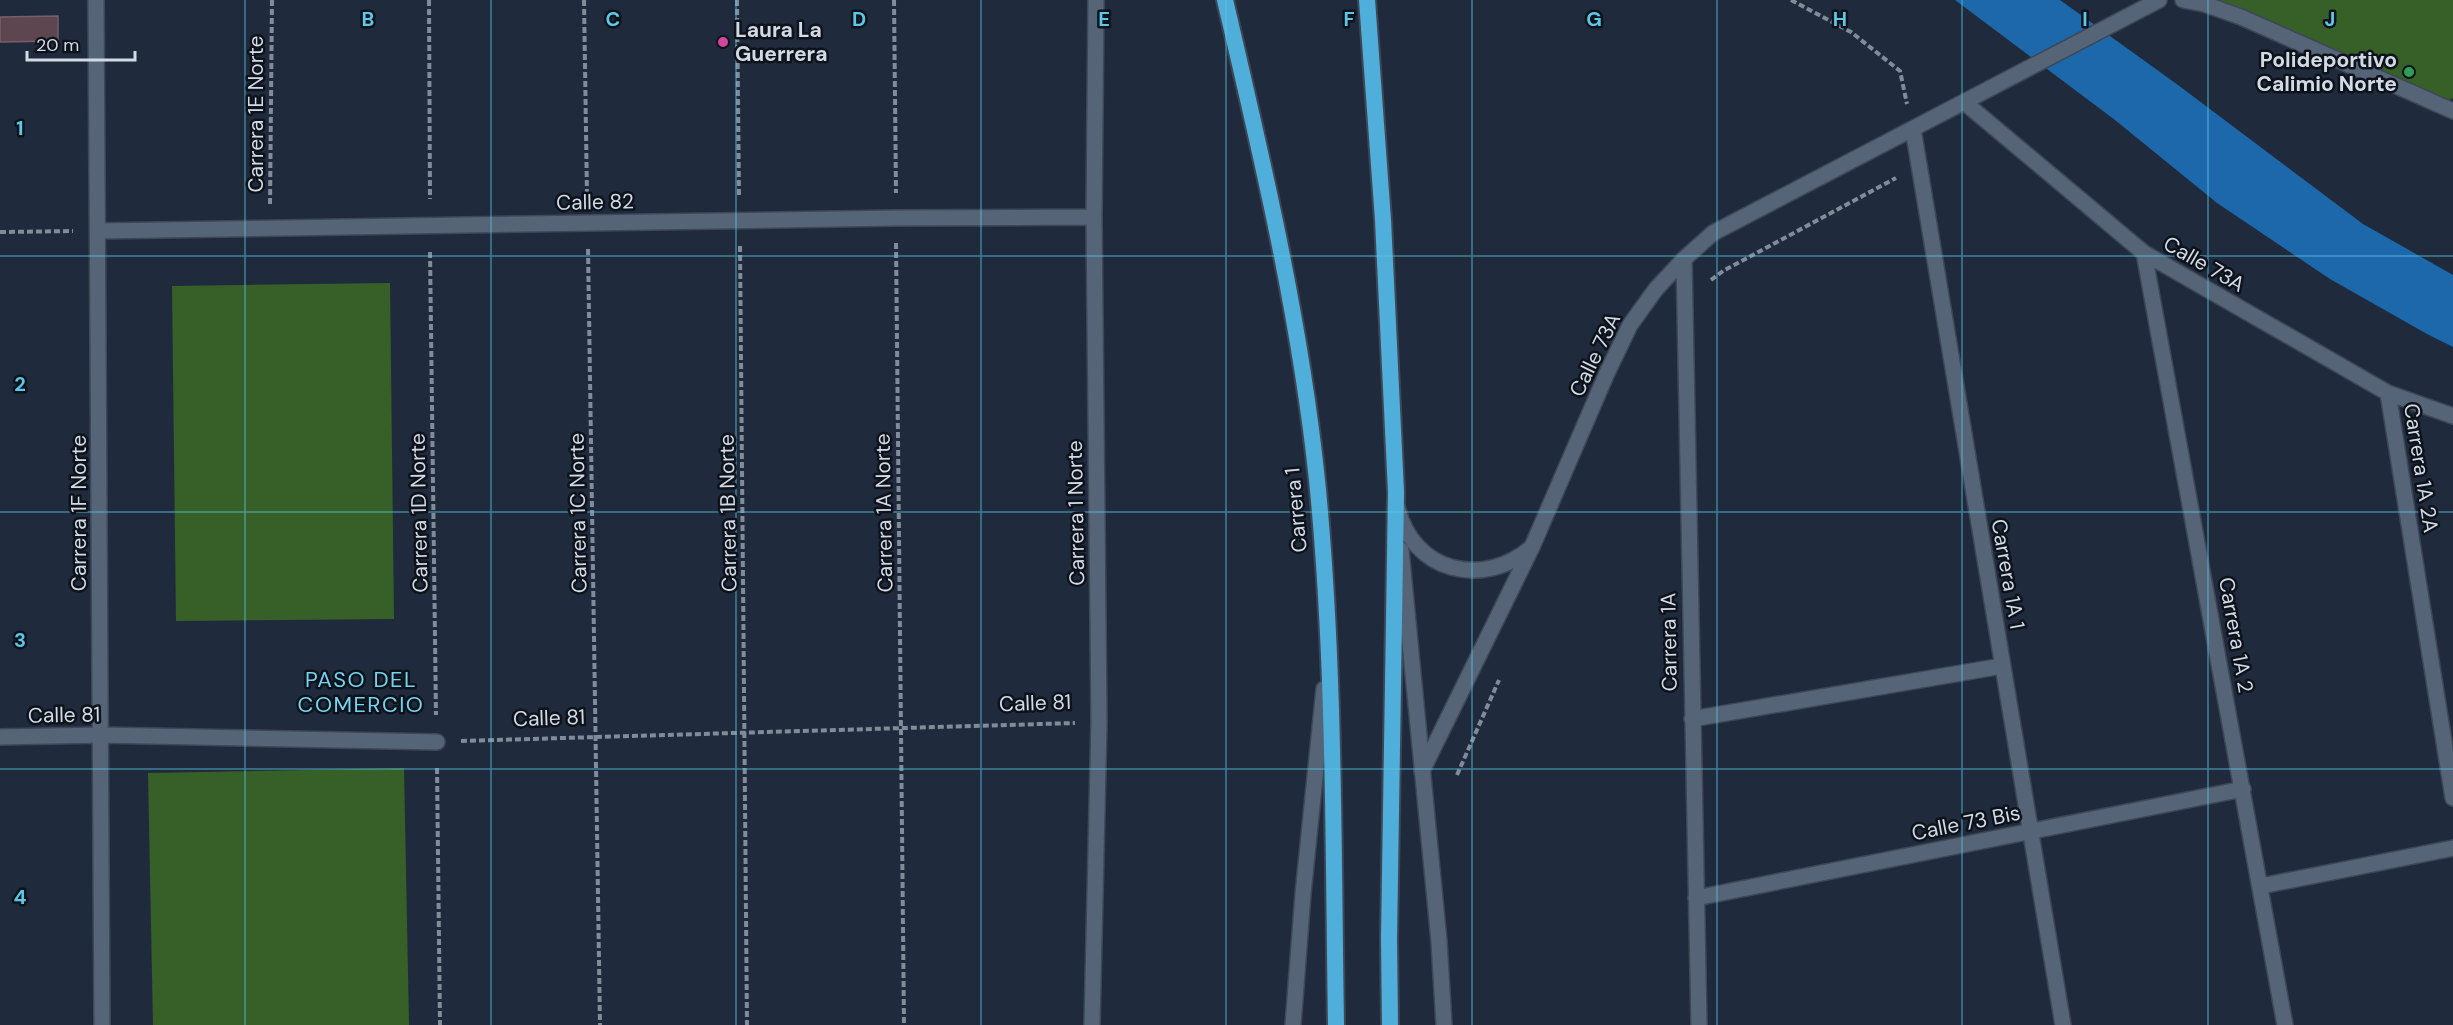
<svg xmlns="http://www.w3.org/2000/svg" width="2453" height="1025" font-family="'DM Sans',sans-serif">
<rect width="100%" height="100%" fill="#1f2b3c"/>
<path fill="#376029" d="M 2183,0 L 2453,0 L 2453,98 L 2438,105 Z
M 390,283 L 394,619 L 176,621 L 172,286 Z
M 404,768 L 409,1025 L 153,1025 L 148,773 Z"/>
<path fill="#1d67ab" d="M 1955,0 L 2060,0 L 2178,85 L 2363,224 L 2453,275 L 2453,347 L 2427,334 L 2330,279 L 2217,203 L 2115,120 Z"/>
<path fill="#5e4651" stroke="#775e69" stroke-width="1.5" d="M 58,16 L 58,41 L 0,42 L 0,17 Z"/>
<g fill="none" stroke-linecap="round" stroke-linejoin="round">
<g stroke="#3d4756" stroke-width="18">
<path id="minor" d="M 96,0 L 102,1025
M 2183,0 L 2204,4 L 2241,17 L 2453,111
M 1964,102 L 2144,253 L 2388,393 L 2453,416
M 1913,129 L 2063,1025
M 98,231 L 896,218 L 1094,217
M 2144,253 L 2285,1025
M 1684,259 L 1699,1025
M 2388,393 L 2453,798
M 1692,719 L 2002,666
M 0,737 L 101,735 L 437,742
M 1422,771 L 1532,547 L 1607,373 L 1630,325 L 1656,289 L 1684,259 L 1713,233 L 2159,0
M 2261,886 L 2453,848
M 1696,898 L 2243,789
M 1092,1025 L 1099,722 L 1094,217 L 1096,0"/>
</g>
<g stroke="#3d4756" stroke-width="18">
<path id="tertiary" d="M 1397,506 C 1412,573 1484,589 1532,547
M 1401,550 L 1439,941 L 1444,1025
M 1293,1025 L 1303,894 L 1324,689"/>
</g>
<g stroke="#3d4756" stroke-width="20">
<path id="trunk" d="M 1225,0 C 1262,158 1300,318 1317,480 C 1335,661 1333,843 1336,1025
M 1367,0 L 1383,220 L 1396,492 L 1389,939 L 1390,1025"/>
</g>
<path stroke="#818b99" stroke-width="4" stroke-dasharray="6 3" stroke-linecap="butt" d="M 429,0 L 430,199
M 584,0 L 587,196
M 737,0 L 739,196
M 894,0 L 896,193
M 1791,0 L 1851,32 L 1900,71 L 1907,104
M 270,204 L 272,0
M 0,232 L 73,231
M 896,243 L 904,1025
M 740,246 L 747,1025
M 588,249 L 600,1025
M 430,252 L 436,715
M 1711,280 L 1723,271 L 1896,178
M 461,741 L 1075,723
M 437,768 L 440,1025
M 1457,775 L 1499,680"/>
<use href="#minor" stroke="#566478" stroke-width="15"/>
<use href="#tertiary" stroke="#566478" stroke-width="15"/>
<use href="#trunk" stroke="#50afda" stroke-width="16"/>
</g>
<path fill="none" stroke="#5bc8e7" stroke-width="1.5" stroke-opacity="0.55" d="M 245,0 L 245,1025M 491,0 L 491,1025M 736,0 L 736,1025M 981,0 L 981,1025M 1226,0 L 1226,1025M 1472,0 L 1472,1025M 1717,0 L 1717,1025M 1962,0 L 1962,1025M 2208,0 L 2208,1025M 0,256 L 2453,256M 0,512 L 2453,512M 0,769 L 2453,769"/>
<circle fill="#d1479c" stroke="#0e131b" stroke-width="2" cx="723" cy="42" r="6"/>
<circle fill="#2e9e5b" stroke="#0e131b" stroke-width="2" cx="2409" cy="72" r="6"/>
<g text-anchor="middle" stroke-width="5" stroke-linejoin="round" paint-order="stroke">
<g font-size="21" font-weight="bold" fill="#d2dae6" stroke="#0e131b" text-anchor="start">
<text x="735" y="37">Laura La<tspan x="735" dy="24">Guerrera</tspan></text>
<text x="2397" y="67" text-anchor="end">Polideportivo<tspan x="2397" dy="24">Calimio Norte</tspan></text>
</g>
<g font-size="21" fill="#d2dae6" stroke="#0e131b">
<text transform="translate(256 114) rotate(-90)" y="7">Carrera 1E Norte</text>
<text transform="translate(595 202) rotate(-1)" y="7">Calle 82</text>
<text transform="translate(2204 264) rotate(30)" y="7">Calle 73A</text>
<text transform="translate(1595 355) rotate(-64)" y="7">Calle 73A</text>
<text transform="translate(2421 468) rotate(81)" y="7">Carrera 1A 2A</text>
<text transform="translate(1296 510) rotate(-95)" y="7">Carrera 1</text>
<text transform="translate(79 513) rotate(-90)" y="7">Carrera 1F Norte</text>
<text transform="translate(419 513) rotate(-91)" y="7">Carrera 1D Norte</text>
<text transform="translate(578 513) rotate(-91)" y="7">Carrera 1C Norte</text>
<text transform="translate(728 513) rotate(-91)" y="7">Carrera 1B Norte</text>
<text transform="translate(884 513) rotate(-91)" y="7">Carrera 1A Norte</text>
<text transform="translate(1076 513) rotate(-91)" y="7">Carrera 1 Norte</text>
<text transform="translate(2008 574) rotate(80)" y="7">Carrera 1A 1</text>
<text transform="translate(2236 635) rotate(80)" y="7">Carrera 1A 2</text>
<text transform="translate(1669 642) rotate(-91)" y="7">Carrera 1A</text>
<text transform="translate(1035 703) rotate(-2)" y="7">Calle 81</text>
<text transform="translate(64 715) rotate(-1)" y="7">Calle 81</text>
<text transform="translate(549 718) rotate(-2)" y="7">Calle 81</text>
<text transform="translate(1966 823) rotate(-11)" y="7">Calle 73 Bis</text>
</g>
<g font-size="22" letter-spacing="1.5" fill="#73d4f1" stroke="#0e131b">
<text x="361" y="687">PASO DEL<tspan x="361" dy="25">COMERCIO</tspan></text>
</g>
</g>
<g font-size="20" text-anchor="middle" font-weight="bold" fill="#5bc8e7" stroke="#0e131b" stroke-width="5" stroke-linejoin="round" paint-order="stroke">
<text x="368" y="26">B</text>
<text x="613" y="26">C</text>
<text x="859" y="26">D</text>
<text x="1104" y="26">E</text>
<text x="1349" y="26">F</text>
<text x="1594" y="26">G</text>
<text x="1840" y="26">H</text>
<text x="2085" y="26">I</text>
<text x="2330" y="26">J</text>
<text x="20" y="135">1</text>
<text x="20" y="391">2</text>
<text x="20" y="647">3</text>
<text x="20" y="904">4</text>
</g>
<path d="M27 51v9h108v-9" fill="none" stroke="#d2dae6" stroke-width="3"/>
<text x="36" y="51" font-size="18" fill="#d2dae6" stroke="#0e131b" stroke-width="4.5" paint-order="stroke">20 m</text>
</svg>
